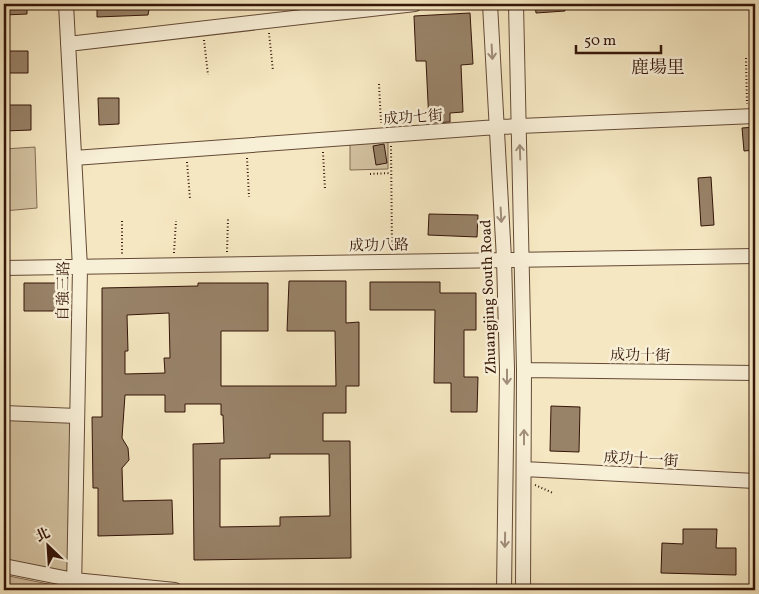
<svg xmlns="http://www.w3.org/2000/svg" width="759" height="594" font-family="Vollkorn,'Noto Serif TC',serif">
<rect width="100%" height="100%" fill="#f5e7c1"/>
<filter id="stains"><feTurbulence type="fractalNoise" baseFrequency=".004" numOctaves="4"/><feColorMatrix values="0 0 0 0 .2 0 0 0 0 .09 0 0 0 0 .02 0 0 0 .5 -.17"/></filter>
<radialGradient id="worn" r=".72"><stop offset=".6" stop-color="#630" stop-opacity="0"/><stop offset="1" stop-color="#630" stop-opacity=".3"/></radialGradient>
<path fill="#d4c3a2" stroke="#846c55" d="M 350,139 L 388,139 L 388,169 L 350,170 Z
M 35,147 L 37,208 L 4,211 L 4,149 Z
M 4,413 L 77,416 L 74,580 L 4,566 Z
M 4,575 L 58,586 L 59,590 L 4,590 Z"/>
<path fill="#988268" stroke="#341508" fill-rule="evenodd" d="M 4,4 L 27,4 L 27,14 L 4,15 Z
M 97,4 L 150,4 L 148,15 L 97,17 Z
M 535,4 L 565,4 L 565,11 L 536,13 Z
M 470,13 L 473,64 L 461,65 L 463,112 L 450,113 L 450,122 L 429,123 L 426,61 L 416,61 L 414,16 Z
M 4,51 L 28,51 L 28,73 L 4,73 Z
M 98,98 L 119,98 L 119,124 L 99,125 Z
M 4,105 L 31,105 L 31,130 L 4,131 Z
M 755,127 L 755,150 L 744,151 L 742,128 Z
M 384,144 L 387,163 L 376,165 L 373,146 Z
M 711,177 L 714,225 L 701,226 L 698,178 Z
M 429,214 L 478,215 L 477,237 L 428,235 Z
M 289,281 L 346,281 L 346,323 L 359,322 L 359,386 L 346,386 L 346,413 L 323,413 L 323,441 L 350,441 L 351,558 L 194,560 L 193,444 L 224,443 L 223,415 L 221,415 L 221,404 L 185,404 L 185,412 L 165,412 L 165,395 L 125,395 L 122,438 L 128,448 L 129,460 L 122,468 L 123,501 L 172,500 L 173,534 L 98,536 L 98,488 L 93,488 L 92,417 L 102,417 L 102,288 L 198,286 L 198,283 L 268,283 L 268,331 L 221,331 L 221,386 L 336,386 L 335,331 L 287,331 ZM 169,313 L 170,358 L 164,358 L 165,373 L 125,374 L 125,351 L 128,351 L 127,315 ZM 270,454 L 329,454 L 330,516 L 280,517 L 280,526 L 220,527 L 220,459 L 270,458 Z
M 370,282 L 440,282 L 440,293 L 476,293 L 476,330 L 464,330 L 464,377 L 478,377 L 477,412 L 451,412 L 451,383 L 434,383 L 435,310 L 370,310 Z
M 24,283 L 69,283 L 69,311 L 24,311 Z
M 551,406 L 580,407 L 579,452 L 550,451 Z
M 683,529 L 717,529 L 716,548 L 736,548 L 736,575 L 661,573 L 662,543 L 683,544 Z"/>
<g fill="none" stroke-linecap="round" stroke-linejoin="round">
<g stroke="#644a36" stroke-width="16">
<path id="minor" d="M 66,4 L 80,268 L 74,590
M 490,4 L 504,259 L 507,369 L 504,590
M 516,4 L 524,370 L 523,590
M 68,44 L 415,4
M 74,158 L 497,127 L 755,116
M 4,268 L 755,256
M 524,370 L 755,373
M 4,413 L 77,416
M 524,469 L 755,481
M 4,566 L 74,580 L 175,590"/>
</g>
<path stroke="#341508" stroke-width="2" stroke-dasharray="1 2.5" stroke-linecap="butt" d="M 269,33 L 273,71
M 204,40 L 208,75
M 746,58 L 747,104
M 379,84 L 381,123
M 391,146 L 392,249
M 323,152 L 325,189
M 247,158 L 249,197
M 187,162 L 190,199
M 370,174 L 391,173
M 122,221 L 122,255
M 227,252 L 228,219
M 174,253 L 176,221
M 535,485 L 553,493"/>
<use href="#minor" stroke="#f8efd7" stroke-width="14"/>
</g>
<defs><path id="oneway-shaft" d="M-6 0H5M1.5-3L5.5 0L1.5 3" fill="none" stroke-width="1.6" stroke-linecap="round" stroke-linejoin="round" transform="scale(1.25)"/></defs>
<g stroke="#a08d7a">
<use href="#oneway-shaft" transform="translate(492 52) rotate(87)"/>
<use href="#oneway-shaft" transform="translate(520 152) rotate(-92)"/>
<use href="#oneway-shaft" transform="translate(501 215) rotate(87)"/>
<use href="#oneway-shaft" transform="translate(507 377) rotate(90)"/>
<use href="#oneway-shaft" transform="translate(524 437) rotate(-90)"/>
<use href="#oneway-shaft" transform="translate(505 540) rotate(91)"/>
</g>
<g text-anchor="middle" stroke-width="5" stroke-linejoin="round" paint-order="stroke">
<g font-size="15" fill="#341508" stroke="#f8efd7">
<text transform="translate(413 117) rotate(-4)" y="5">成功七街</text>
<text transform="translate(379 245) rotate(-1)" y="5">成功八路</text>
<text transform="translate(63 291) rotate(-89)" y="5">自強三路</text>
<text transform="translate(488 297) rotate(-92)" y="5">Zhuangjing South Road</text>
<text transform="translate(640 355) rotate(1)" y="5">成功十街</text>
<text transform="translate(641 459) rotate(3)" y="5">成功十一街</text>
</g>
<g font-size="18" fill="#341508" stroke="#f8efd7">
<text x="658" y="73">鹿場里</text>
</g>
</g>
<rect width="759" height="594" fill="none" stroke="#f5e7c1" stroke-width="20"/>
<rect x="5" y="5" width="749" height="584" fill="none" stroke="#341508" stroke-width="2.5"/>
<rect x="10" y="10" width="739" height="574" fill="none" stroke="#341508"/>
<g transform="translate(48 546) rotate(335)" stroke="#f8efd7" stroke-width="4" paint-order="stroke">
<path d="M0-4L9 19L0 12L-9 19Z" fill="#341508"/>
<text y="-8" font-size="14" font-weight="bold" text-anchor="middle" fill="#341508">北</text>
</g>
<path d="M576 45v8h85v-8" fill="none" stroke="#341508" stroke-width="2.5"/>
<text x="584" y="45" font-size="15" fill="#341508" stroke="#f8efd7" stroke-width="4" paint-order="stroke">50 m</text>
<rect width="100%" height="100%" filter="url(#stains)"/>
<rect width="100%" height="100%" fill="url(#worn)"/>
</svg>
